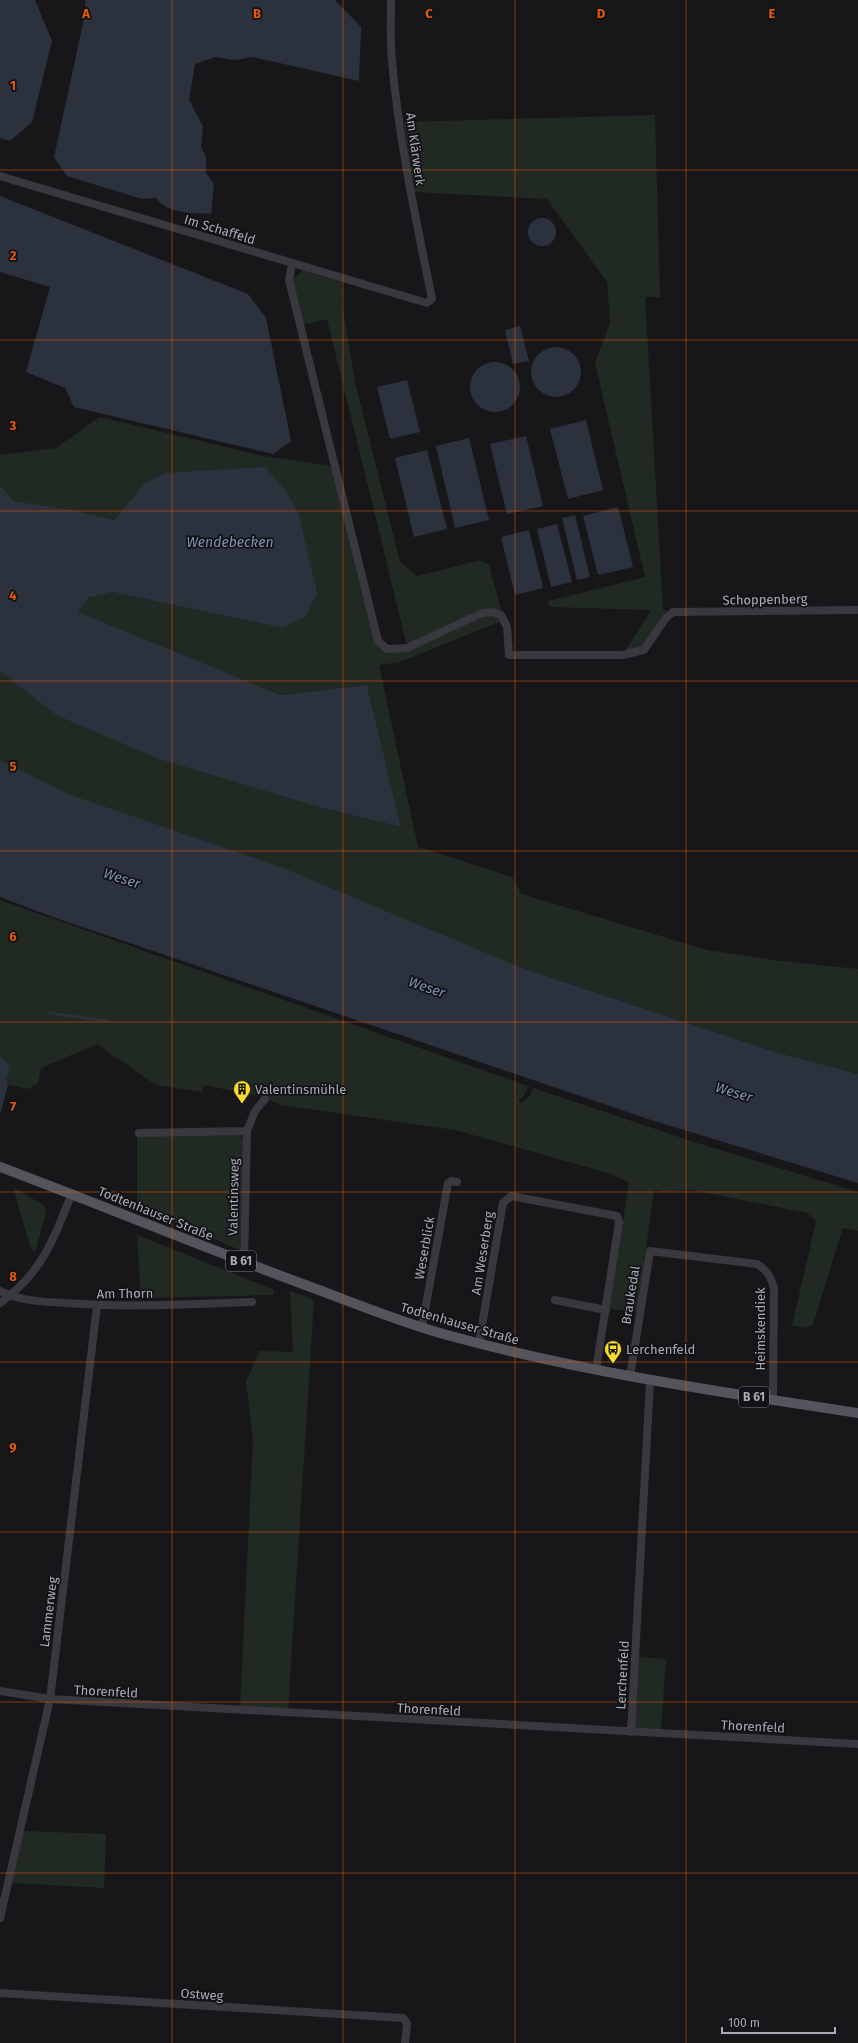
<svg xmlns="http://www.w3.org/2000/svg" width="858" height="2043" font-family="'Fira Sans',sans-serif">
<rect width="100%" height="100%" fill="#171719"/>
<path fill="#212923" d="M 655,115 L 660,297 L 645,297 L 663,609 L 667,611 L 642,649 L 625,651 L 651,610 L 550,607 L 548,601 L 645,577 L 595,363 L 610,323 L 607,282 L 547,199 L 414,192 L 404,122 Z
M 303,270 L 343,283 L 342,305 L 355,382 L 400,562 L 417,576 L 480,560 L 489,565 L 502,613 L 492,609 L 407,646 L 327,319 L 303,325 L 292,280 Z
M 100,417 L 263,456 L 332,466 L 375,643 C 387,651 393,654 408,650 L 482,615 L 499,617 L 502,621 L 400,662 L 379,665 L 418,847 L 512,877 L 522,894 L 707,950 L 772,960 L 858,969 L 858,1074 L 772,1051 L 522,968 L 71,795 L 0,760 L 0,671 L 56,715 L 323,808 L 401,827 L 367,685 L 281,695 L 77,612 L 88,598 L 112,592 L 281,628 L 144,484 L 114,520 L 73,510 L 12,501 L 0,485 L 0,455 L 56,448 Z
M 0,900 L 528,1086 L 525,1094 L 518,1101 L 522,1103 L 530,1096 L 533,1088 L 691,1141 L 858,1192 L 858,1231 L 843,1228 L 813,1324 L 806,1328 L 792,1326 L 816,1221 L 807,1213 L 692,1190 L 662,1192 L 654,1190 L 637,1313 L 609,1308 L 629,1183 L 612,1174 L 455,1130 L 281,1105 L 262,1097 L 204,1085 L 202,1092 L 156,1085 L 97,1044 L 41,1068 L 38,1083 L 28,1089 L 8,1085 L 6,1078 L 5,1060 L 0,1057 Z
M 237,1133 L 244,1139 L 240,1250 L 137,1206 L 137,1135 Z
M 13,1187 L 45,1206 L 46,1213 L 35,1252 L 30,1247 Z
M 137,1235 L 274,1290 L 273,1295 L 141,1298 Z
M 290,1291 L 314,1300 L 288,1710 L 240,1707 L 253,1440 L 246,1381 L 260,1351 L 293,1352 Z
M 638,1657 L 666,1659 L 661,1730 L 634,1729 Z
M 23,1831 L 106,1834 L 104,1888 L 12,1883 Z"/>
<path fill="#2c323d" d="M 0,0 L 35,0 L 52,41 L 32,122 L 10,141 L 0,138 Z
M 85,0 L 335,0 L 361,27 L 359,81 L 253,57 L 235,60 L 215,57 L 195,64 L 189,100 L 203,126 L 201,147 L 206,157 L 206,173 L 214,184 L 211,214 C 194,213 166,214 156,198 L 142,199 L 67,176 L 54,157 L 86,10 Z
M 0,196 L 248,294 L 266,318 L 291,441 L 273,454 L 74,407 L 65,388 L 26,372 L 50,287 L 0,272 Z
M528 232a14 14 0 1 1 28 0a14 14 0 1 1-28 0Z
M 520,326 L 529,361 L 513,364 L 505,330 Z
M531 372a25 25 0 1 1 50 0a25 25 0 1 1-50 0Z
M470 387a25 25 0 1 1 50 0a25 25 0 1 1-50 0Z
M 407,380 L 420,432 L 390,439 L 377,387 Z
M 586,420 L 603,490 L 568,499 L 550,429 Z
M 526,436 L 543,506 L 507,514 L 490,444 Z
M 469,438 L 489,520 L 455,528 L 436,446 Z
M 427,450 L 447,529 L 414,537 L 395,458 Z
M 265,467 L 286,491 L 299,515 L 317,593 L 306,616 L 282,628 L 112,592 L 88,598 L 78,612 L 281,695 L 367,685 L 401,827 L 323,808 L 159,759 L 56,715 L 0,671 L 0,485 L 13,501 L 73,510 L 114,520 L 144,484 L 165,473 Z
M 618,507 L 633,567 L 598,575 L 583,516 Z
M 575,515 L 590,577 L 577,580 L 562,518 Z
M 557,524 L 572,582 L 551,587 L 537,529 Z
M 529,530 L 543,588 L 515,595 L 501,537 Z
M 0,760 L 71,795 L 283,868 L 522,968 L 772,1051 L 858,1074 L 858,1183 L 648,1119 L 53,917 L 0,897 Z
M 0,1057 L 5,1060 L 10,1069 L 6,1078 L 8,1085 L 0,1115 Z"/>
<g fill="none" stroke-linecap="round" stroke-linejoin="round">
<path stroke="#2c323d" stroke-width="2.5" d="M 50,1013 L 107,1021"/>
<path stroke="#38383e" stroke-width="8" d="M 0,176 L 427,303 L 432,299 C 416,220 399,141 392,61 C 390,41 391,20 391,0
M 292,264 L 289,280 L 378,641 L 387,649 L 407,648 L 482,613 L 492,612 L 501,615 L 507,627 L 509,655 L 622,655 L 644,650 L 665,619 L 673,612 L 858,610
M 139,1133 L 247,1131
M 244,1262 L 247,1131 L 255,1111 L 265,1099
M 0,1291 C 21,1301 43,1302 66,1303 C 127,1308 190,1304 252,1302
M 555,1300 L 606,1310
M 0,1303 C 42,1273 54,1239 72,1193
M 422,1327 L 448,1183 L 451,1181 L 457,1182
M 479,1343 L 503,1203 L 511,1196 L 617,1216 L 619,1222 L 596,1370
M 630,1377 L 650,1251 L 757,1264 C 767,1270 771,1277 774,1288 L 773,1400
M 0,1691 L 50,1699 L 858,1744
M 631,1732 L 650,1381
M 0,1918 L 50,1699 L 97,1306
M 0,1993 L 403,2018 L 407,2023 L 405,2043"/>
<path stroke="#54545d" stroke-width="10" d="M 0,1167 C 107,1207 212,1251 319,1290 C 361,1306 403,1323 447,1335 C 582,1372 720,1392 858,1413"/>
</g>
<path fill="none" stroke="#e8590c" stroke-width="1" stroke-opacity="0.55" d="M 172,0 L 172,2043M 343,0 L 343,2043M 515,0 L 515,2043M 686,0 L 686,2043M 0,170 L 858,170M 0,340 L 858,340M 0,511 L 858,511M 0,681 L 858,681M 0,851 L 858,851M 0,1022 L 858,1022M 0,1192 L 858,1192M 0,1362 L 858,1362M 0,1532 L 858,1532M 0,1702 L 858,1702M 0,1873 L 858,1873"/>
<defs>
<g id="building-pin" transform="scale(0.9)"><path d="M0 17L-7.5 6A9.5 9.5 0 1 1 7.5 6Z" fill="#f8dc30" stroke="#121214"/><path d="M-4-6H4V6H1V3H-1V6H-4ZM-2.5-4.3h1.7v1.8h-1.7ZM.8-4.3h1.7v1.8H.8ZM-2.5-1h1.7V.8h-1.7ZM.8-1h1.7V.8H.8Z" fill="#111"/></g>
<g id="bus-pin" transform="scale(0.9)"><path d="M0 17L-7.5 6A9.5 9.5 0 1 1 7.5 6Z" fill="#f8dc30" stroke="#121214"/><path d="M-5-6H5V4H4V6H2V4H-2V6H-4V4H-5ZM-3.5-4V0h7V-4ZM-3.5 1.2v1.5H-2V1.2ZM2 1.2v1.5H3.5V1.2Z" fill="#111"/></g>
</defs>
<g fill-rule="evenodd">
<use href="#building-pin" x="242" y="1089"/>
<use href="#bus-pin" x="613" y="1349"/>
</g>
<g text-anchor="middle" stroke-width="3.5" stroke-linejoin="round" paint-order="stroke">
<g fill="#121214" stroke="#7b7c88" stroke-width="1">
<rect x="226" y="1251" width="30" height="20" rx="3"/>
<rect x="739" y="1387" width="30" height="20" rx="3"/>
</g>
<g font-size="12" font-weight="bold" fill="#a8aab9">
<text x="241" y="1265">B 61</text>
<text x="754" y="1401">B 61</text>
</g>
<g font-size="13" fill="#a8aab9" stroke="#121214">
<text transform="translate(416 149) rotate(82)" y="5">Am Klärwerk</text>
<text transform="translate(220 229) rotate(17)" y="5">Im Schaffeld</text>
<text transform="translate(765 599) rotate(-1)" y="5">Schoppenberg</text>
<text transform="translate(233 1197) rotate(-89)" y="5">Valentinsweg</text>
<text transform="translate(156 1213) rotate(22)" y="5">Todtenhauser Straße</text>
<text transform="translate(424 1248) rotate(-80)" y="5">Weserblick</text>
<text transform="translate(482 1253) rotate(-81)" y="5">Am Weserberg</text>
<text transform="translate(125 1293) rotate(-1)" y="5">Am Thorn</text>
<text transform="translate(630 1295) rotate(-81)" y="5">Braukedal</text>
<text transform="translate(460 1323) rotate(16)" y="5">Todtenhauser Straße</text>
<text transform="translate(760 1329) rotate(-90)" y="5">Heimskendiek</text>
<text transform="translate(48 1612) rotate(-83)" y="5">Lammerweg</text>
<text transform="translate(622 1675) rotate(-87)" y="5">Lerchenfeld</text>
<text transform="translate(106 1691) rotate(3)" y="5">Thorenfeld</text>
<text transform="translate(429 1709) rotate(3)" y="5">Thorenfeld</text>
<text transform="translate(753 1726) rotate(3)" y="5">Thorenfeld</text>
<text transform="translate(202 1994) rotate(4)" y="5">Ostweg</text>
</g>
<g font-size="13" fill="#a8aab9" stroke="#121214" text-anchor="start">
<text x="255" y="1094">Valentinsmühle</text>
<text x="626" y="1354">Lerchenfeld</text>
</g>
<g font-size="14" font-style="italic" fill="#7f91b5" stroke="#121214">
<text x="230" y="547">Wendebecken</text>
<text transform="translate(122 878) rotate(18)" y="5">Weser</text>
<text transform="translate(427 987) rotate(19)" y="5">Weser</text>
<text transform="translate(734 1092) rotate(17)" y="5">Weser</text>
</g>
</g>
<g font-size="13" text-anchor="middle" font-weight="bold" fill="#e8590c" stroke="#121214" stroke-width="3.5" stroke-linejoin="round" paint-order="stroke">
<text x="86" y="18">A</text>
<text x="257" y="18">B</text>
<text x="429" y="18">C</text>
<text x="601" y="18">D</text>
<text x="772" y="18">E</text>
<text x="13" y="90">1</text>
<text x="13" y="260">2</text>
<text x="13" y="430">3</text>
<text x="13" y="600">4</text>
<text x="13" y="771">5</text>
<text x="13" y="941">6</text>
<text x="13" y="1111">7</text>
<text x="13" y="1281">8</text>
<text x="13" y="1452">9</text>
</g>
<path d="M722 2027v6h113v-6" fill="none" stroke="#a8aab9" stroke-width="2"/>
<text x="728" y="2027" font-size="12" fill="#a8aab9" stroke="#121214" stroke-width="3" paint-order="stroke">100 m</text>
</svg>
